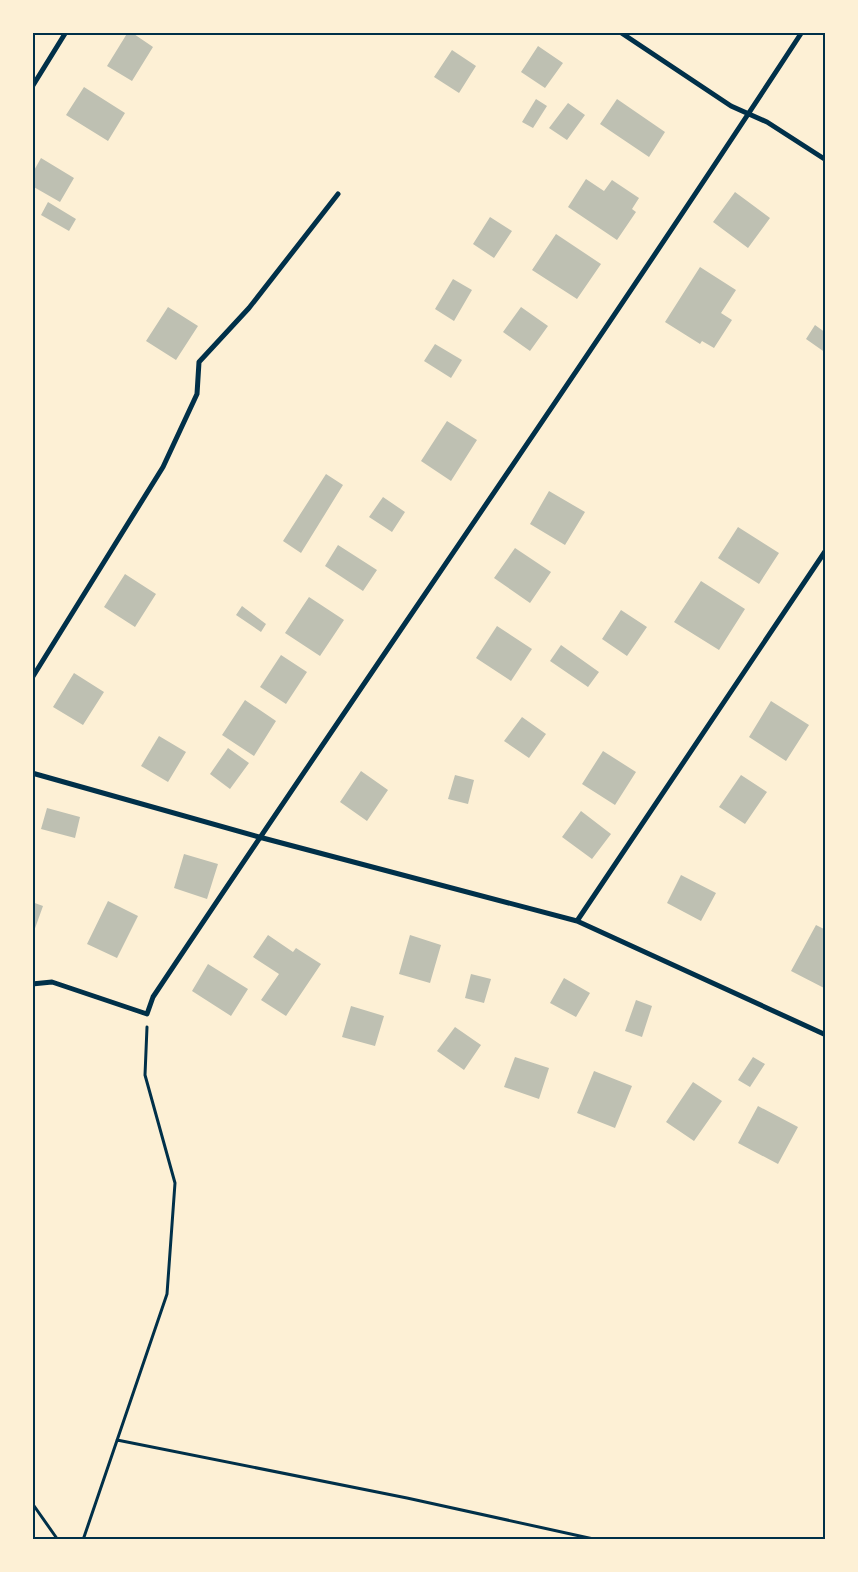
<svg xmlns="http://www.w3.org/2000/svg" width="858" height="1572" font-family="Manrope,sans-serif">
<rect width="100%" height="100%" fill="#fdf0d5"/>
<path fill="#bec0b2" d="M 128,32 L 131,32 L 153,47 L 132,81 L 107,66 Z
M 538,46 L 563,63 L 545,88 L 521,72 Z
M 452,50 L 476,66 L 459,93 L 434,77 Z
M 84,87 L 125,113 L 108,141 L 66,115 Z
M 536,99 L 547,106 L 533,128 L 522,122 Z
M 617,99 L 665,132 L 649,157 L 600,124 Z
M 568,103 L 585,115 L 567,140 L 549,128 Z
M 41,158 L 74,178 L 60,202 L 32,186 L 32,174 Z
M 586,179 L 604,191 L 612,180 L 639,198 L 632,209 L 636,212 L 617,240 L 568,207 Z
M 735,192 L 770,218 L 748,248 L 713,222 Z
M 48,202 L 76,219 L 69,231 L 41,215 Z
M 490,217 L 512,231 L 494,258 L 473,244 Z
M 556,234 L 601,264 L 577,299 L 532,270 Z
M 700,267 L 736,290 L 721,313 L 732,320 L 714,348 L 702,341 L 700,344 L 665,322 Z
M 453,279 L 472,290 L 454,321 L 435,309 Z
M 168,307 L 198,326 L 176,360 L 146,341 Z
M 521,307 L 548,326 L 530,351 L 503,332 Z
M 815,325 L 826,333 L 826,353 L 806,339 Z
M 435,344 L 462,360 L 451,378 L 424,361 Z
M 447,421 L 477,440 L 451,481 L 421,461 Z
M 326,474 L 343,485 L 301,553 L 283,541 Z
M 549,491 L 585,512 L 565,545 L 530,524 Z
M 383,497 L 405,512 L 392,532 L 369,517 Z
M 738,527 L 779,553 L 759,584 L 718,558 Z
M 338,545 L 377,570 L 363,591 L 325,566 Z
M 515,548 L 551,572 L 530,603 L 494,578 Z
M 125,574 L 156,594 L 135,627 L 104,607 Z
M 701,581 L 745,609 L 719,650 L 674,622 Z
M 309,597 L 344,620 L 320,656 L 285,633 Z
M 242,606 L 266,624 L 261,632 L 236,615 Z
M 621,610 L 647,627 L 627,656 L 602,639 Z
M 497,626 L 532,649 L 511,681 L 476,658 Z
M 561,645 L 599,672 L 588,687 L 550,661 Z
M 281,655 L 307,672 L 286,704 L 260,687 Z
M 74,673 L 104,692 L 83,725 L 53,707 Z
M 245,700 L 276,721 L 254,756 L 222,735 Z
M 771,701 L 809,725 L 786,761 L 749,737 Z
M 522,717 L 546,734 L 529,758 L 504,741 Z
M 159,736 L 186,752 L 168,782 L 141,766 Z
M 228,748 L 249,763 L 230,789 L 210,774 Z
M 603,751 L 636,772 L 615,805 L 582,784 Z
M 361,771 L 388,790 L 367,821 L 340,802 Z
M 455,775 L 474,780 L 468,804 L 448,799 Z
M 741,775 L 767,792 L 745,824 L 719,807 Z
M 47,808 L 80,817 L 75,838 L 41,829 Z
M 581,811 L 611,834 L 592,859 L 562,837 Z
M 184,854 L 218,864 L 207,899 L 174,888 Z
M 681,875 L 716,893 L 701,921 L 667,903 Z
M 108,901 L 138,916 L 117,958 L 87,944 Z
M 32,902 L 43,906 L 33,934 L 32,934 Z
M 816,925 L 826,930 L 826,989 L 791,971 Z
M 268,935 L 293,952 L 296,948 L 321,964 L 286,1016 L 261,1000 L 279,974 L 253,957 Z
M 410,935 L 441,945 L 430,983 L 399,974 Z
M 208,964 L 248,989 L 231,1016 L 192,991 Z
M 471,974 L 491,979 L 484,1003 L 465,998 Z
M 564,978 L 590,993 L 576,1017 L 550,1003 Z
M 636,1000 L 652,1006 L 642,1037 L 625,1031 Z
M 351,1006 L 384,1016 L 375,1046 L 342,1037 Z
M 455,1027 L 481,1045 L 464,1070 L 437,1051 Z
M 515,1057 L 549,1068 L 539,1099 L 504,1087 Z
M 753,1057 L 765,1064 L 750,1087 L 738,1080 Z
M 594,1071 L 632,1086 L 615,1128 L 577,1113 Z
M 693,1082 L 722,1101 L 694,1141 L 666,1122 Z
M 758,1106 L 798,1127 L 778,1164 L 738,1143 Z"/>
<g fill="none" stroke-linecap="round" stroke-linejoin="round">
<path stroke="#003049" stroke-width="3" d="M 117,1440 L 407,1498 L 598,1540
M 32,1503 L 58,1540
M 83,1540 L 167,1294 L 175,1183 L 145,1075 L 147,1027"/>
<path stroke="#003049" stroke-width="5" d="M 620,32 L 731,106 L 767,122 L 826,160
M 32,87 L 66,32
M 32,678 L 163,467 L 197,394 L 199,362 L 249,308 L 338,194
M 32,773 L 259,837 L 577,921 L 826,1035
M 577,921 L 826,550
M 32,984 L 52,982 L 147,1014 L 153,997 C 368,674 590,357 802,32"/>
</g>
<rect width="858" height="1572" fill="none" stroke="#fdf0d5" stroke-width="68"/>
<rect x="34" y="34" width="790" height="1504" fill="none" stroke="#003049" stroke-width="2"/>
</svg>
